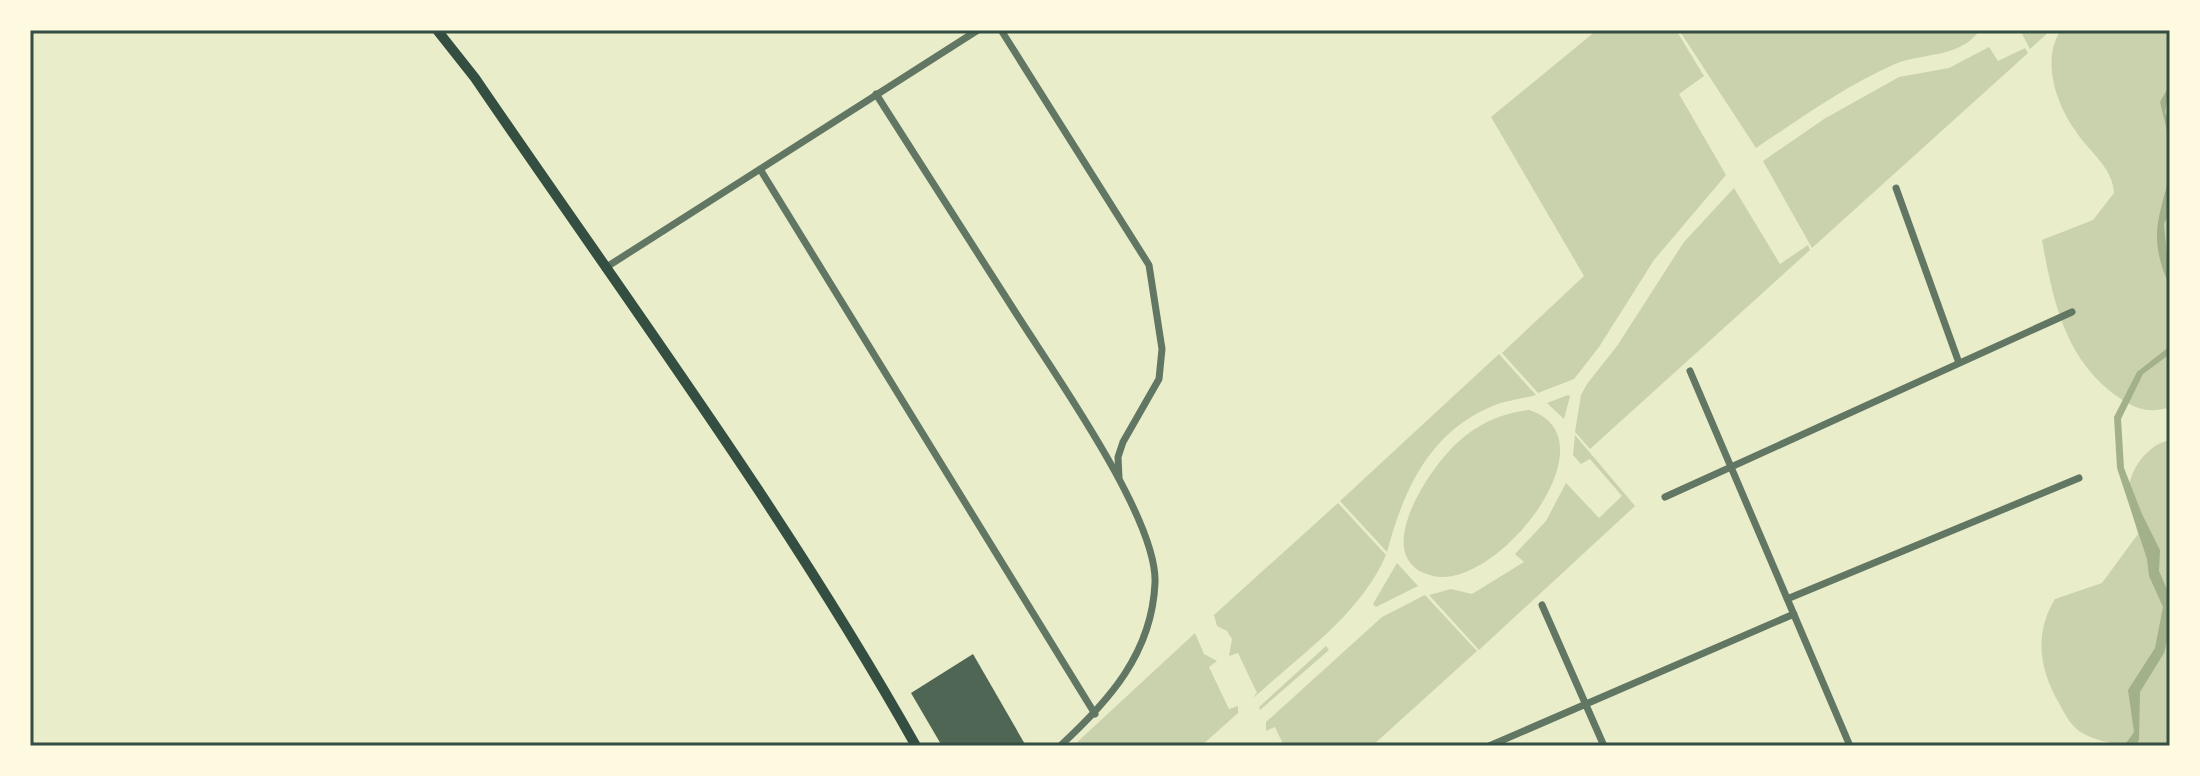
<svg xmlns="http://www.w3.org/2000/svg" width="2200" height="776" font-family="'IBM Plex Sans',sans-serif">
<rect width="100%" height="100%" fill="#e9edc9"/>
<path fill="#cad2ad" d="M 1597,30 L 1676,30 L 1704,76 L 1679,94 L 1726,175 L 1654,260 L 1599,347 L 1574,379 L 1538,393 L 1502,353 L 1584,276 L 1491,117 Z
M 1679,30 L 1980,30 C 1959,59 1924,52 1895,64 C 1845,86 1801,118 1756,148 Z
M 2020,30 L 2051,30 L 2030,49 Z
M 2061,30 L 2170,30 L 2170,407 C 2150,414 2135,409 2118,397 C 2065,360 2053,301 2042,240 L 2093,220 L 2114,193 C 2113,167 2088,151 2075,130 C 2056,104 2041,59 2061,30 Z
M 1989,47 L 1998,61 L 2025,48 L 2028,53 L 1812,248 L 1763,161 L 1824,119 L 1899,77 L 1949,68 Z
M 1734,188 L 1780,264 L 1808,245 L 1810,250 L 1590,449 L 1575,432 L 1581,395 L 1587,384 L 1617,346 L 1684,242 Z
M 1499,354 L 1536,395 C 1520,399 1503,401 1488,408 C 1428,435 1403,492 1387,552 L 1340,501 Z
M 1568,395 L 1570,396 L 1564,419 L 1547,403 Z
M 1529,410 C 1617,438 1497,591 1433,576 C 1366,560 1431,466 1458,442 C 1478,424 1502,413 1529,410 Z
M 1575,435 L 1635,506 L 1479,650 L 1429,595 L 1451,589 L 1472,594 L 1524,562 L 1515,554 L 1546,521 L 1566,483 L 1599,518 L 1622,496 L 1590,459 L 1581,464 L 1573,455 Z
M 2170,440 L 2170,746 C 2142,746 2109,747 2084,734 C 2072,728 2066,716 2060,705 C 2040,671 2033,635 2055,599 L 2102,583 L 2138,534 C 2135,522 2130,509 2129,497 C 2126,473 2147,444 2170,440 Z
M 1338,503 L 1386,555 C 1361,613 1304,652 1258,694 L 1252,698 L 1257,693 L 1238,653 L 1229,656 L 1232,639 L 1227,631 L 1217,626 L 1214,615 Z
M 1397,563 L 1418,586 L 1376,607 L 1373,604 Z
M 1425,595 L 1477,651 L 1372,746 L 1284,746 L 1275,727 L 1266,731 L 1266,722 L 1382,617 Z
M 1195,633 L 1204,654 L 1217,661 L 1209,667 L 1229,709 L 1238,706 L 1238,713 L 1201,746 L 1073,746 Z
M 1326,646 L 1329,650 L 1260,710 L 1259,707 Z"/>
<path fill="#a3b18a" d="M 2170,84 L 2165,112 L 2170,123 L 2170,143 L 2160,102 Z
M 2170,173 L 2170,211 L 2164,224 L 2170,287 C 2148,238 2158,222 2170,173 Z
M 2170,346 L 2170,354 L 2143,374 L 2121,419 L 2124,468 L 2142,514 L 2160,550 L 2159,571 L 2170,596 L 2170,631 L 2164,653 L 2140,692 L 2139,740 L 2135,746 L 2124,746 L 2134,732 L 2128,690 L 2155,648 L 2163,607 L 2149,576 L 2147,559 L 2117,468 L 2114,417 L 2137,372 Z"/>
<path fill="#4f6655" d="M 973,654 L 1026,746 L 942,746 L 911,693 Z"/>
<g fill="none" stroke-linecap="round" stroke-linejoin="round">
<path stroke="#617663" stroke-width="7" d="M 1001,30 L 1149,265 L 1162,349 L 1159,379 L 1123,442 L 1118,457 L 1119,478
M 876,94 C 922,166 968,238 1014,310 C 1051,369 1158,518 1155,583 C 1152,653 1109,701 1060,746
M 760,169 L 1095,714
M 1896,188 L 1959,363
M 605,268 L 978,30
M 1690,371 L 1850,746
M 1665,497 L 2072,312
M 1787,599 L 2079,478
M 1542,605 L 1604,746
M 1489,746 L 1794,614"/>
<path stroke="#344e41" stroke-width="10" d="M 437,30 L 475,78 C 625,298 785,513 916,746"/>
</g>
<rect width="2200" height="776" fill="none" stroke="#fefae0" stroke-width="64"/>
<rect x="32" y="32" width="2136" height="712" fill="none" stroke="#344e41" stroke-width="3"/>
</svg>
